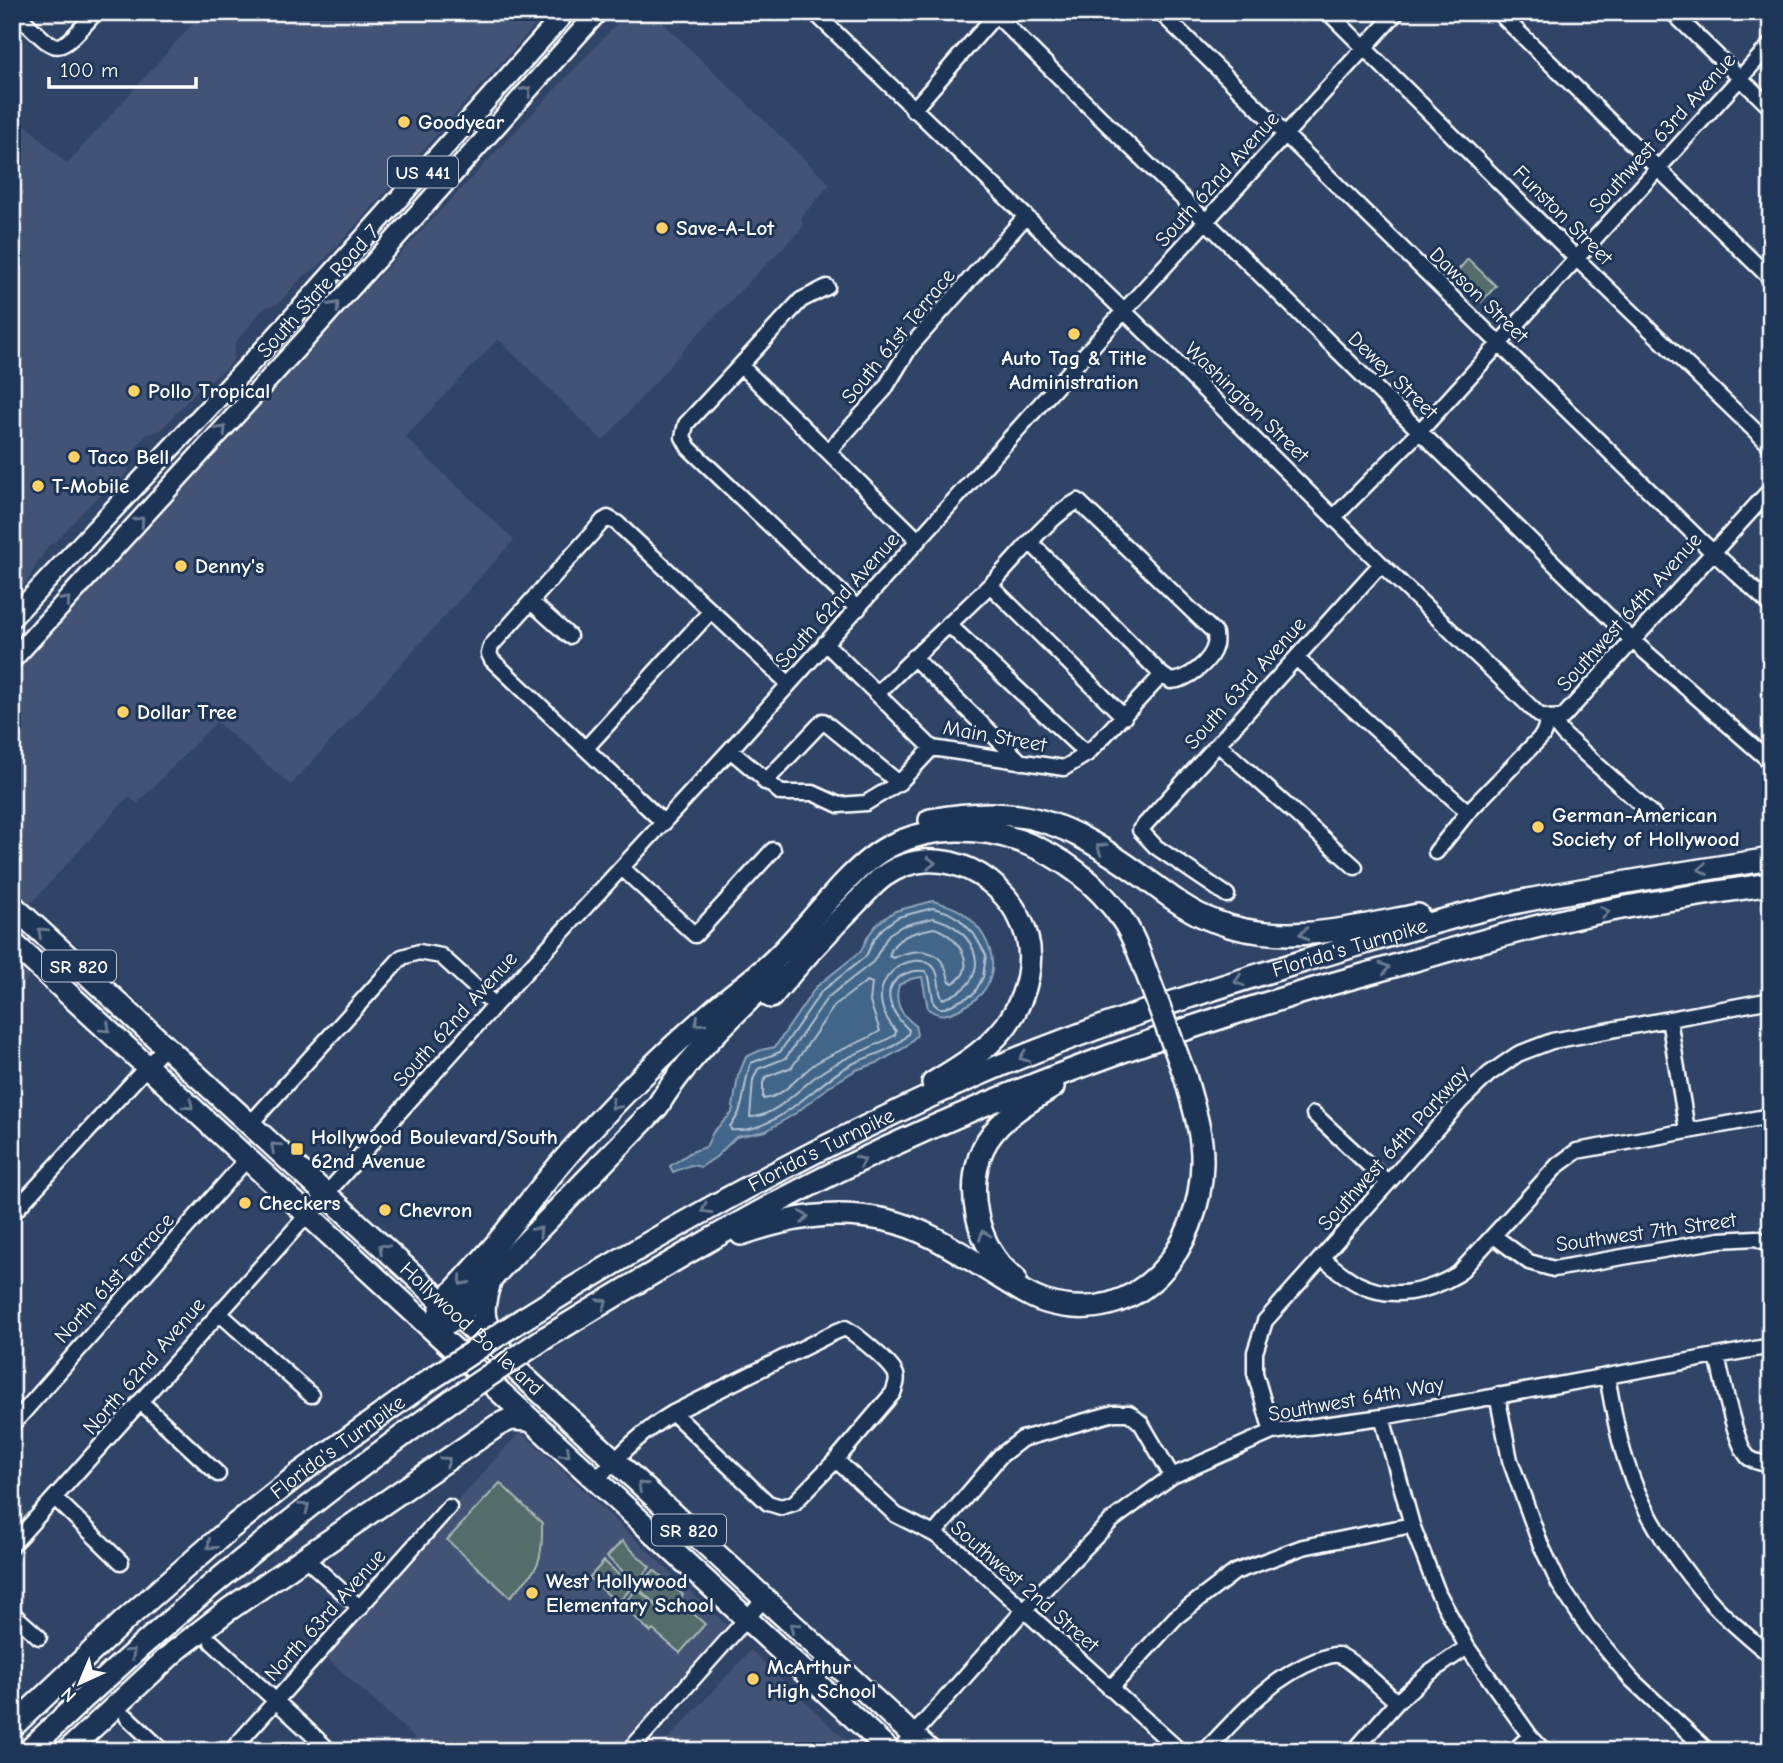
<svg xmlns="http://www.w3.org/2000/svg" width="1783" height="1763" font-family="'Comic Neue',sans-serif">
<rect width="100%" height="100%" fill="#304467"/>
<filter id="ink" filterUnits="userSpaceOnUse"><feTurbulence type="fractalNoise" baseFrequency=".0143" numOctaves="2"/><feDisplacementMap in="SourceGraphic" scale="14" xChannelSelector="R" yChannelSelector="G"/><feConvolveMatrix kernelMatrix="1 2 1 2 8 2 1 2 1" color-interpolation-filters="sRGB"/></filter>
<g filter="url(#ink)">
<path fill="#425275" d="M 203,12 L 547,12 L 320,265 L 301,278 L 278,304 L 264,308 L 235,343 L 233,361 L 221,373 L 201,386 L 160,431 L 147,434 L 131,453 L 129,471 L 114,487 L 93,501 L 54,543 L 48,546 L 27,581 L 12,600 L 12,112 L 67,164 Z
M 628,12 L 652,12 L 830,184 L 801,218 L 804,226 L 701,331 L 603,441 L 498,339 L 405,437 L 514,540 L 291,785 L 216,722 L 137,804 L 129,796 L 26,909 L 12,897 L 12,665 Z
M 12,960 L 30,977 L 12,996 Z
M 521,1431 L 727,1626 L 616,1751 L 429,1751 L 320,1652 Z
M 751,1650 L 813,1709 L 857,1751 L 657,1751 Z"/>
<path fill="#546d6a" stroke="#aab6b4" stroke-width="2" d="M 1468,259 L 1496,286 L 1481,302 L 1453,276 Z
M 500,1483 L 542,1523 C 543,1566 538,1568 510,1597 L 447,1540 Z
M 622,1541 L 650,1567 L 636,1583 L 607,1557 Z
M 604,1561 L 632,1587 L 618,1603 L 589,1578 Z
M 654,1570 L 683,1595 L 679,1601 L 705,1624 L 680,1653 L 653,1630 L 651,1632 L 622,1606 L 637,1589 L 667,1615 L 638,1588 Z"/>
<path fill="#426689" stroke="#8ea3b8" stroke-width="2" d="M 933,901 C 943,904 954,906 963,913 C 998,940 1006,986 962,1008 C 948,1015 941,1018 928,1009 L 922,977 L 911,979 L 899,985 C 894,1002 900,1014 915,1025 L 917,1035 L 906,1047 L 877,1063 L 856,1070 L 830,1086 L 796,1113 L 766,1131 L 736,1137 L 716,1157 L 701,1167 L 691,1165 L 673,1172 L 670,1166 L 691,1152 L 706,1147 L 713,1132 L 732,1113 L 738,1076 L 746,1057 L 761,1050 L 775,1047 L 816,987 L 861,951 L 868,936 L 878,923 L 895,911 Z"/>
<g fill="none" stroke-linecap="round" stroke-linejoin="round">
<path stroke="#b3c2d0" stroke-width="2" d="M 933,908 L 947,912 L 959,919 L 974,934 L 986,955 L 983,977 L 974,994 L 945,1008 L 939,1008 L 934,1004 L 929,977 L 925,971 C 917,970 910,971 903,975 C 877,989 893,1015 909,1030 L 908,1034 C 893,1051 871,1055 852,1064 C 813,1084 778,1134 731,1130 L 730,1126 C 747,1109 742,1084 751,1063 L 780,1052 L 821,992 L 866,956 L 874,939 L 883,928 L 898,917 Z
M 933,918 C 978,928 997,982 943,999 L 941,996 C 938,988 940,977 935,969 C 919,944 851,979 896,1031 L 895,1035 C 871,1049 845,1056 822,1072 C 802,1085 775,1118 750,1117 L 753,1080 L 758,1069 L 786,1058 L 827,998 L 873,962 L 889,934 L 902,926 Z
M 934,928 C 956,934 981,968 953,983 L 949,981 C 944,948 919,946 893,958 L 889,956 C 894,936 915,932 934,928 Z
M 867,981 L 872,983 L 870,1002 L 880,1031 C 860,1044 837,1050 816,1063 C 800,1074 783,1098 763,1099 L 763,1083 L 766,1077 L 792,1067 L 835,1005 Z"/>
<g stroke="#fff" stroke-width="19">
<path id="minor" d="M 15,12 C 60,55 54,59 96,12
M 814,12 L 1124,311 L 1381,564 L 1539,715 L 1550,718 L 1564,735 L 1654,816
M 993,12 L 1633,641 L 1771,762
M 1160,12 L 1703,543 L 1771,605
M 1328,12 L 1577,259 L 1771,446
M 1498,12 L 1771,279
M 1672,12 L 1771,108
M 913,110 L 998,12
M 827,287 L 801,300 L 686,424 L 683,437 L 689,448 L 858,609
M 741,366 L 918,540
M 829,451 L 884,390 L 910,347 L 1026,216
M 1334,517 L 1420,431 L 1771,44
M 990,585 L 1124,717
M 531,602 L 569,636
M 948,624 L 1087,754
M 825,643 L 932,748 L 1064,768 L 1087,754 L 1162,675
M 913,657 L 1021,762
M 1296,658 L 1468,812
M 877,694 C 915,655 955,620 993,582 C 1018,557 1048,517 1078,501 L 1215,633 C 1215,637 1216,641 1215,645 C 1211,662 1188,680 1171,681 L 1162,675 L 1031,543
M 1550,718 L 1563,717 L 1771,489
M 1219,745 L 1355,867
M 586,748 L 711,611
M 730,750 L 781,793 L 813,793 L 839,805 L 866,803 L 899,783 L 932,748
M 765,782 L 823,721 L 899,783
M 664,823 L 492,660 L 489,654 L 491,646 L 603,521 L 608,518 L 617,523 L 789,684
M 1436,852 L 1468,812 L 1542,736 L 1550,718
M 622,868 L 695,935 L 773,850
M 1227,895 L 1156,847 L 1140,830 L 1381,564
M 1669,1019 L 1687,1130
M 1314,1114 L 1387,1182
M 250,1124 L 402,957 L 419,952 L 441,956 L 495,1005
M 12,1214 L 166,1046
M 1494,1236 L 1529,1262 L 1554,1269 L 1720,1240 L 1756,1238 L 1771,1245
M 1322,1258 C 1333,1267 1345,1277 1358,1284 C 1392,1301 1428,1292 1458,1274 L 1558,1165 L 1577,1151 L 1771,1116
M 219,1313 L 311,1395
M 1717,1356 C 1722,1376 1735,1446 1749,1458 C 1755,1462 1765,1464 1771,1464
M 1607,1376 C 1613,1408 1618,1440 1629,1470 C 1645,1517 1681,1570 1715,1606 C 1732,1624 1752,1640 1771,1656
M 1497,1395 L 1510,1460 L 1540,1543 L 1559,1584 L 1587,1626 L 1631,1679 L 1708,1751
M 141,1402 L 218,1474
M 1382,1417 L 1412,1525 L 1438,1593 L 1467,1647 L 1530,1736 L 1544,1751
M 12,1425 L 247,1159
M 1272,1432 L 1255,1373 L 1255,1352 L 1265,1321 L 1461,1101 L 1489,1074 L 1518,1054 L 1552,1041 L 1771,1000
M 836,1460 L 896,1515 L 934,1534 L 960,1552 L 1180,1751
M 596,1480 C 620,1455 642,1431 673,1413 L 833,1333 L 845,1328 C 856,1334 887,1360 894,1371 C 899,1378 896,1385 893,1393 L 836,1460 L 794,1503 L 781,1507 L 768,1503 L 673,1413
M 55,1498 L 121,1562
M 934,1534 L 1000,1456 L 1022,1439 L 1114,1413 L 1129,1413 L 1141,1423 L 1172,1476
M 12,1545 L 495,1005 L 730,750 L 1124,311 L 1397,12
M 313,1565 L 360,1608
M 12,1613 L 39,1637
M 212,1642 L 330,1751
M 1761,1648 L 1771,1637
M 1110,1689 L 1176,1617 L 1235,1572 L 1303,1547 L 1412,1525
M 127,1717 L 163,1751
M 231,1751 L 449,1507
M 629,1751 L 764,1599
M 899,1751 L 1024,1610 L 1111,1521 L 1172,1476 L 1272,1432 L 1382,1417 L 1771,1346
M 1205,1751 C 1239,1716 1270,1678 1317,1660 C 1322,1658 1332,1654 1338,1655 C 1350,1657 1386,1693 1397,1702
M 1354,1751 L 1397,1702 L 1428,1674 L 1467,1647
M 1514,1751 L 1530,1736"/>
</g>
<g stroke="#fff" stroke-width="23">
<path id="major" d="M 12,618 L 276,336 L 566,12
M 12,660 L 309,335 L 598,12"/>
</g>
<g stroke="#fff" stroke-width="26">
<g id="highway">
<path d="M 930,820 C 1024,803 1067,822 1142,876 C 1164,892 1188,912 1214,921 C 1281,947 1350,928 1418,915"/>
<path id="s1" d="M 12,905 L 930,1751"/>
<path d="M 12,942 L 890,1751"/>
<path d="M 771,997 C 798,964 827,932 857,902 C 866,893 874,883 884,876 C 939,837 1011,878 1027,937 C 1034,963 1026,993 1013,1015 C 995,1046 963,1065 933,1083"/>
<path d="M 741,1234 C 791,1217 833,1209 886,1220 C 929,1229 967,1258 1004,1280 C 1017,1288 1031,1298 1046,1302 C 1139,1329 1200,1249 1202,1164 C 1203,1134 1193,1105 1185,1076"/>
<path d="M 1015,1278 C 976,1251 962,1182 987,1141 C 1003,1116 1028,1102 1053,1087"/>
<path d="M 489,1285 C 480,1315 483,1321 500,1346"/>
<path d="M 439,1314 L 443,1303 C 461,1283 479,1264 496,1244 C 524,1210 550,1174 580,1141 C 620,1097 663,1054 708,1015 C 729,996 753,980 773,961 C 809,928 851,863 894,844 C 976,807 1073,848 1122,919 C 1132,933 1138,950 1144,966"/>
<path id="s2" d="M 523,1319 C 669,1227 821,1143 980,1074 C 1085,1029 1195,994 1304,961 C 1375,940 1446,917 1518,902 C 1602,885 1686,872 1771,859"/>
<path d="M 445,1324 L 458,1317 L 501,1268 L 657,1107 C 687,1057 734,1015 775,974"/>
<path d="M 545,1338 C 641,1280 737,1221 838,1171 C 1014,1085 1189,1023 1377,971 C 1436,954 1496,936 1556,922 C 1626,905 1699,895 1771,884"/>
<path id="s3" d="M 12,1727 L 124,1621 L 232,1527 L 300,1473 L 431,1379"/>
<path d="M 28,1751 C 163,1620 298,1509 451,1401"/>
<path d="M 67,1751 L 175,1651 L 228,1610 L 498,1425 L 511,1419 L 529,1420"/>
</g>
</g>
<use href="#minor" stroke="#1d3557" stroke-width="14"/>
<use href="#major" stroke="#1d3557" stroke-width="18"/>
<use href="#highway" stroke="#1d3557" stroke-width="21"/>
<g stroke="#fff" stroke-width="26" stroke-linecap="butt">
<path id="highway-bridge" d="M 1144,966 L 1185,1076
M 431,1379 L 523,1319
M 451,1401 L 545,1338"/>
</g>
<use href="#highway-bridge" stroke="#1d3557" stroke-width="21"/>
</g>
<defs><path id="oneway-chevron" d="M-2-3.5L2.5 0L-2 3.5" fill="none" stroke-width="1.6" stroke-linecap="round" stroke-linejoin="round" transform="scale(1.75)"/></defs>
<g stroke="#6c7c92">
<use href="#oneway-chevron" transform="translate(527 91) rotate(-48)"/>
<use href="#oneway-chevron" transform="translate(335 306) rotate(-48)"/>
<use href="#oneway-chevron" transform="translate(222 430) rotate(-48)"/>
<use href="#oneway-chevron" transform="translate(140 521) rotate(-47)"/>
<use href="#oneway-chevron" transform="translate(66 601) rotate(-48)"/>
<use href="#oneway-chevron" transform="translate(1101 848) rotate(-148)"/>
<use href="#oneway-chevron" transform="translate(931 863) rotate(-1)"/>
<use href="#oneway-chevron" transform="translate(1703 869) rotate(171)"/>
<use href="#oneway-chevron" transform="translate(1605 912) rotate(-11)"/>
<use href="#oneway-chevron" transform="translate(42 932) rotate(-137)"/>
<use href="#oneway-chevron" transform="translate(1304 934) rotate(176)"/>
<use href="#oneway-chevron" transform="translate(1385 968) rotate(-16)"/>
<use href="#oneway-chevron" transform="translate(1239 981) rotate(162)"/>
<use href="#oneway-chevron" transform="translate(699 1022) rotate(138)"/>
<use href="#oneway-chevron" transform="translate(106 1028) rotate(43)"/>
<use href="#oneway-chevron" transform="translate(1024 1057) rotate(159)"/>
<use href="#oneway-chevron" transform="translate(189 1105) rotate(43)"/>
<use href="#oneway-chevron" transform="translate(615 1105) rotate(134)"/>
<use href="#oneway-chevron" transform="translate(275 1147) rotate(-137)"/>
<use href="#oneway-chevron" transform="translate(861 1161) rotate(-26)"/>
<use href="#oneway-chevron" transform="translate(706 1209) rotate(151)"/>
<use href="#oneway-chevron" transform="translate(804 1217) rotate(-9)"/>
<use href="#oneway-chevron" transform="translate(538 1231) rotate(-46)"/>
<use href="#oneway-chevron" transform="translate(984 1235) rotate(-111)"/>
<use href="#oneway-chevron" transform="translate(383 1248) rotate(-137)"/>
<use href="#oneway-chevron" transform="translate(463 1281) rotate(132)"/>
<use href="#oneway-chevron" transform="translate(603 1303) rotate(-31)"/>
<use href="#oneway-chevron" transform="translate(566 1453) rotate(42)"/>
<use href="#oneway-chevron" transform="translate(446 1461) rotate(-35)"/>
<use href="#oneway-chevron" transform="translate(642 1486) rotate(-137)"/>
<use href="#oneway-chevron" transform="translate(305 1507) rotate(-38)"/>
<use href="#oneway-chevron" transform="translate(211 1545) rotate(139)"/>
<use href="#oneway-chevron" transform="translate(794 1627) rotate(-138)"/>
<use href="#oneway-chevron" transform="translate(131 1653) rotate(-42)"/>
</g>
</g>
<g fill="#ffd166" stroke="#1d3557" stroke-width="2.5">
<circle cx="404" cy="122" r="7"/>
<circle cx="662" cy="228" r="7"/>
<circle cx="1074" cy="334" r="7"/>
<circle cx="134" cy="391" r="7"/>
<circle cx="74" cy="457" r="7"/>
<circle cx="38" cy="486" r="7"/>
<circle cx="181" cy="566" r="7"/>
<circle cx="123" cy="712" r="7"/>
<circle cx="1538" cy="827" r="7"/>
<rect x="290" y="1142" width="14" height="14" rx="3.5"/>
<circle cx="245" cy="1203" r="7"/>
<circle cx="385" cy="1210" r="7"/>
<circle cx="532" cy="1593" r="7"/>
<circle cx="753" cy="1679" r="7"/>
</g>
<g text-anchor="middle" stroke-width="6" stroke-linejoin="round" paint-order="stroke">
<g fill="#1d3557" stroke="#bbc2cd" stroke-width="2">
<rect x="388" y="156.5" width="70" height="31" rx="5"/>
<rect x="42" y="950.5" width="74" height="31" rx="5"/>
<rect x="652" y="1514.5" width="74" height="31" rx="5"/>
</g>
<g font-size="19" font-weight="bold" fill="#fff">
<text x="423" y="179">US 441</text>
<text x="79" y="973">SR 820</text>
<text x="689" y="1537">SR 820</text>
</g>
<g font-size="21" font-weight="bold" fill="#fff" stroke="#1d3557" text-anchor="start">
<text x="418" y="129">Goodyear</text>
<text x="676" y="235">Save-A-Lot</text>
<text x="1074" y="365" text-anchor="middle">Auto Tag &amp; Title<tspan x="1074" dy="24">Administration</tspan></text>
<text x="148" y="398">Pollo Tropical</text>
<text x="88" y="464">Taco Bell</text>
<text x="52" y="493">T-Mobile</text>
<text x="195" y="573">Denny's</text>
<text x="137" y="719">Dollar Tree</text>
<text x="1552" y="822">German-American<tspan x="1552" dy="24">Society of Hollywood</tspan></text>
<text x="311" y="1144">Hollywood Boulevard/South<tspan x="311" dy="24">62nd Avenue</tspan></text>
<text x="259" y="1210">Checkers</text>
<text x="399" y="1217">Chevron</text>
<text x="546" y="1588">West Hollywood<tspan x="546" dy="24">Elementary School</tspan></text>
<text x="767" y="1674">McArthur<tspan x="767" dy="24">High School</tspan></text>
</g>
<g font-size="21" fill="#fff" stroke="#1d3557">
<text transform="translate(1662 133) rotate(-48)" y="7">Southwest 63rd Avenue</text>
<text transform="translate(1217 179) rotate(-48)" y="7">South 62nd Avenue</text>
<text transform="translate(1563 215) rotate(45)" y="7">Funston Street</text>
<text transform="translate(318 291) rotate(-48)" y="7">South State Road 7</text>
<text transform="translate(1479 295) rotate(44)" y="7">Dawson Street</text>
<text transform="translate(898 336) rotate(-51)" y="7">South 61st Terrace</text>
<text transform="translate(1393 375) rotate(44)" y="7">Dewey Street</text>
<text transform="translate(1247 402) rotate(44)" y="7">Washington Street</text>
<text transform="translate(837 600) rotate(-48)" y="7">South 62nd Avenue</text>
<text transform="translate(1629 612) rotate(-48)" y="7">Southwest 64th Avenue</text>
<text transform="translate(1245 683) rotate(-48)" y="7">South 63rd Avenue</text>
<text transform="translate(995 736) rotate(10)" y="7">Main Street</text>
<text dy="7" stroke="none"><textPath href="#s2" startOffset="910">Florida's Turnpike</textPath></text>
<text transform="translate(455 1019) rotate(-48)" y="7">South 62nd Avenue</text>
<text transform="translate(1393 1148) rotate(-48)" y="7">Southwest 64th Parkway</text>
<text dy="7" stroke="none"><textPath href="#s2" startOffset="343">Florida's Turnpike</textPath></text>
<text transform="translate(1646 1232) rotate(-8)" y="7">Southwest 7th Street</text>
<text transform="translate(114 1278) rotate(-48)" y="7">North 61st Terrace</text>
<text dy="7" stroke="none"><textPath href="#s1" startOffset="625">Hollywood Boulevard</textPath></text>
<text transform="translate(144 1366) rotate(-49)" y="7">North 62nd Avenue</text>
<text transform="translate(1356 1399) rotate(-10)" y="7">Southwest 64th Way</text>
<text dy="7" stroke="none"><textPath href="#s3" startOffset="430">Florida's Turnpike</textPath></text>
<text transform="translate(1025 1586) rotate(41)" y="7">Southwest 2nd Street</text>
<text transform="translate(325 1615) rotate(-48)" y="7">North 63rd Avenue</text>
</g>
</g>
<rect width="1783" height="1763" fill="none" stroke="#1d3557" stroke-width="42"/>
<rect x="21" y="21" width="1741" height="1721" fill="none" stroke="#fff" stroke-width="2.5" filter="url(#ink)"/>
<g transform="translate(80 1683) rotate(224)" stroke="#1d3557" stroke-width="5" paint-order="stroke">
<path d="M0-5L12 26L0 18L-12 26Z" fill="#ffffff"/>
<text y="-10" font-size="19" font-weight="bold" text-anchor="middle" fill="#ffffff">N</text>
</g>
<path d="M49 77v10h147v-10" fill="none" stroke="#ffffff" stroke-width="3.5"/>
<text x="60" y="77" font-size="21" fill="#ffffff" stroke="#1d3557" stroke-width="5" paint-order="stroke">100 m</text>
</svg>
